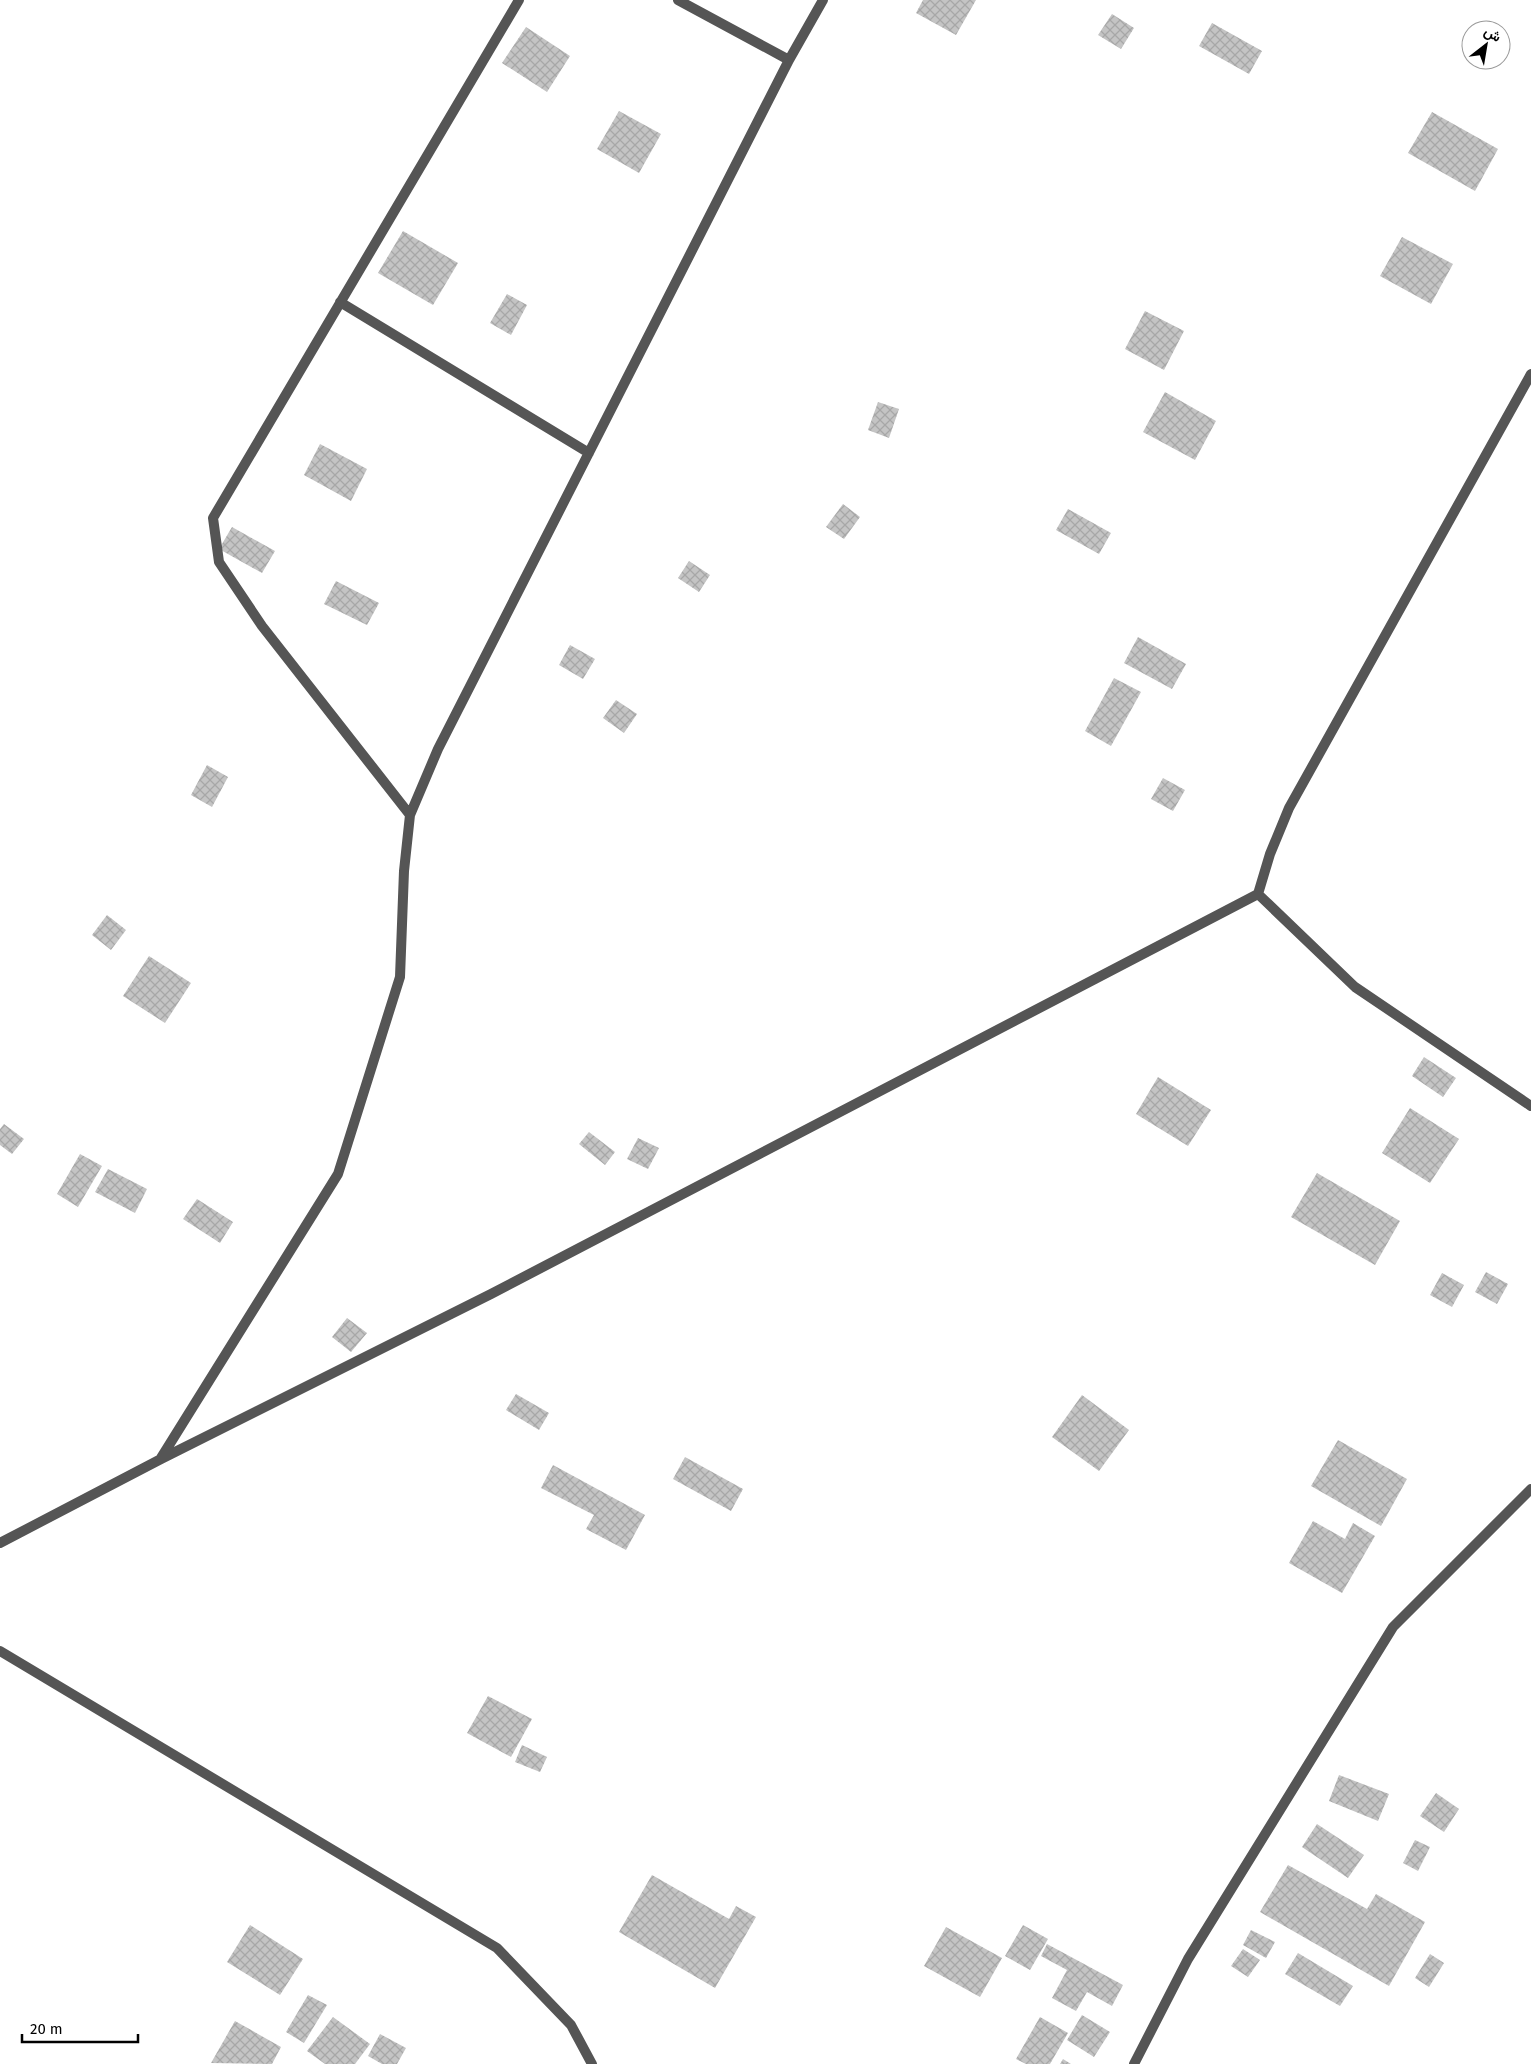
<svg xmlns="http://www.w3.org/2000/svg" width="1531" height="2064" font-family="'Fira Sans',Vazirmatn,sans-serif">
<defs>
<pattern id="building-cross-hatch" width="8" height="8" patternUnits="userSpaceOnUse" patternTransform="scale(1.25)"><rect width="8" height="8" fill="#c4c4c4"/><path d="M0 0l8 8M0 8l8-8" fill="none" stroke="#a7a7a7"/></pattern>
</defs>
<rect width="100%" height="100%" fill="#fff"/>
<path fill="url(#building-cross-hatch)" d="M 923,0 L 976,0 L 956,35 L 916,13 Z
M 1112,14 L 1134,28 L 1121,49 L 1098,35 Z
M 1212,23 L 1262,51 L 1249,74 L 1199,46 Z
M 526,27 L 570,56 L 547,92 L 502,63 Z
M 619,111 L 661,134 L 639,173 L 597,149 Z
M 1432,112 L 1498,149 L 1475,191 L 1408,153 Z
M 403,231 L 458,263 L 433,305 L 378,273 Z
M 1402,237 L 1453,264 L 1431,304 L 1380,276 Z
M 507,294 L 527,305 L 511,335 L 490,323 Z
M 1145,311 L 1184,331 L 1164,370 L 1125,349 Z
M 1165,392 L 1216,421 L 1195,460 L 1143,432 Z
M 878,402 L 899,409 L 889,438 L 868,430 Z
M 320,444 L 367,469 L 351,501 L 304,475 Z
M 843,504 L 860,517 L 844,539 L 826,527 Z
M 1068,509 L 1111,533 L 1099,554 L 1056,530 Z
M 232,527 L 275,551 L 262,573 L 219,549 Z
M 689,561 L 710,575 L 699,592 L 678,578 Z
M 336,581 L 379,603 L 367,625 L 324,604 Z
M 1138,637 L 1186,664 L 1172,689 L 1124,663 Z
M 570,645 L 595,659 L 583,679 L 559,665 Z
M 1114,678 L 1141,692 L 1111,746 L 1085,731 Z
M 616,700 L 637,714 L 624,733 L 603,718 Z
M 207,765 L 228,777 L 212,807 L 191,795 Z
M 1163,778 L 1185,790 L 1173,811 L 1151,799 Z
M 107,915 L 126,930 L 111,950 L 92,935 Z
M 149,956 L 191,983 L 165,1023 L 123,996 Z
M 1424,1057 L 1456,1078 L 1443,1097 L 1412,1076 Z
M 1158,1077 L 1211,1110 L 1188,1146 L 1136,1114 Z
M 1410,1108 L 1459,1139 L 1430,1183 L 1382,1153 Z
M 4,1124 L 24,1139 L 12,1154 L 0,1145 L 0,1129 Z
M 589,1132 L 615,1152 L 605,1165 L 579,1144 Z
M 638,1138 L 659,1148 L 648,1169 L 627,1159 Z
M 80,1154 L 102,1166 L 78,1207 L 57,1194 Z
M 108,1169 L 147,1189 L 135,1213 L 95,1192 Z
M 1317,1173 L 1400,1221 L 1375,1265 L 1291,1217 Z
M 197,1199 L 233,1222 L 220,1243 L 183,1219 Z
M 1486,1272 L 1508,1284 L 1497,1304 L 1475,1292 Z
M 1442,1273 L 1464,1285 L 1452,1307 L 1430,1295 Z
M 347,1318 L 367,1333 L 351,1352 L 332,1337 Z
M 516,1394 L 549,1413 L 539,1430 L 506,1410 Z
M 1082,1395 L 1129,1430 L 1099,1471 L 1052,1437 Z
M 1338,1440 L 1407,1479 L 1381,1526 L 1311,1486 Z
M 685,1457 L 743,1489 L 731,1511 L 673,1479 Z
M 553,1465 L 645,1515 L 626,1550 L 586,1529 L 594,1515 L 541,1488 Z
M 1313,1521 L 1345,1539 L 1353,1523 L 1375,1536 L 1342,1593 L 1289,1563 Z
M 488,1696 L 532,1719 L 511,1757 L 467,1733 Z
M 522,1745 L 547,1757 L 540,1772 L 515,1762 Z
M 1339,1775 L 1389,1794 L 1378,1821 L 1329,1801 Z
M 1436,1793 L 1459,1809 L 1444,1832 L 1420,1816 Z
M 1317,1824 L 1364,1855 L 1348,1878 L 1302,1847 Z
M 1415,1840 L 1430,1847 L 1418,1871 L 1403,1863 Z
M 1288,1865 L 1367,1909 L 1376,1894 L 1425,1922 L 1389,1986 L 1260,1912 Z
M 652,1875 L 729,1919 L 736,1906 L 756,1917 L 715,1988 L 619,1932 Z
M 250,1925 L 303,1959 L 280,1995 L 227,1962 Z
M 1023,1925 L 1048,1939 L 1030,1970 L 1005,1956 Z
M 946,1927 L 1002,1958 L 980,1997 L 924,1966 Z
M 1251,1930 L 1275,1942 L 1266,1958 L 1243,1945 Z
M 1047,1944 L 1123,1985 L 1112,2006 L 1087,1992 L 1076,2011 L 1052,1998 L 1067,1970 L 1041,1956 Z
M 1243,1949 L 1260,1960 L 1248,1977 L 1231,1966 Z
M 1298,1953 L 1353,1986 L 1340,2006 L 1285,1974 Z
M 1430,1954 L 1444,1963 L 1429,1987 L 1415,1978 Z
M 308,1995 L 327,2005 L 304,2043 L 286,2032 Z
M 1082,2015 L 1110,2032 L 1094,2057 L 1067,2040 Z
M 333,2017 L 370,2044 L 355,2064 L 325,2064 L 307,2051 Z
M 1040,2017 L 1068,2033 L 1050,2064 L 1026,2064 L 1016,2059 Z
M 235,2021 L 281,2047 L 272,2064 L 211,2063 Z
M 380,2034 L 406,2048 L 397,2064 L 382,2064 L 368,2056 Z
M 1063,2059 L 1071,2064 L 1060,2064 Z"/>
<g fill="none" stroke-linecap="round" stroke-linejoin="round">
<path stroke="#555" stroke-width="10" d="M 678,0 L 789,60
M 340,302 L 589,453
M 410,815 L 262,626 L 219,562 L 213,518 L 519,0
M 1258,894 L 1355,987 L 1531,1106
M 161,1458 L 338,1174 L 400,977 L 404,871 L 410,815 L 438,749 L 789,60 L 823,0
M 0,1543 L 161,1459 L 491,1294 L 1258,894 L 1270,854 L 1289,808 L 1531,374
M 0,1651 L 497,1948 L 571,2025 L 592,2064
M 1134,2064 L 1188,1959 L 1393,1627 L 1531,1489"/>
</g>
<g transform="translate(1486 45) rotate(31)"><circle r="24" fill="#ffffff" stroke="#999999"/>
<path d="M0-4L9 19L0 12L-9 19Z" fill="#000000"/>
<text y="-8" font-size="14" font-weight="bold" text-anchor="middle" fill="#000000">ش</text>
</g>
<path d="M22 2034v8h116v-8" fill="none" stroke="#000000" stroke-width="2.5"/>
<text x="30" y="2034" font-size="15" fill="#000000" stroke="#ffffff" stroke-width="4" paint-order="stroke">20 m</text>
</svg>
